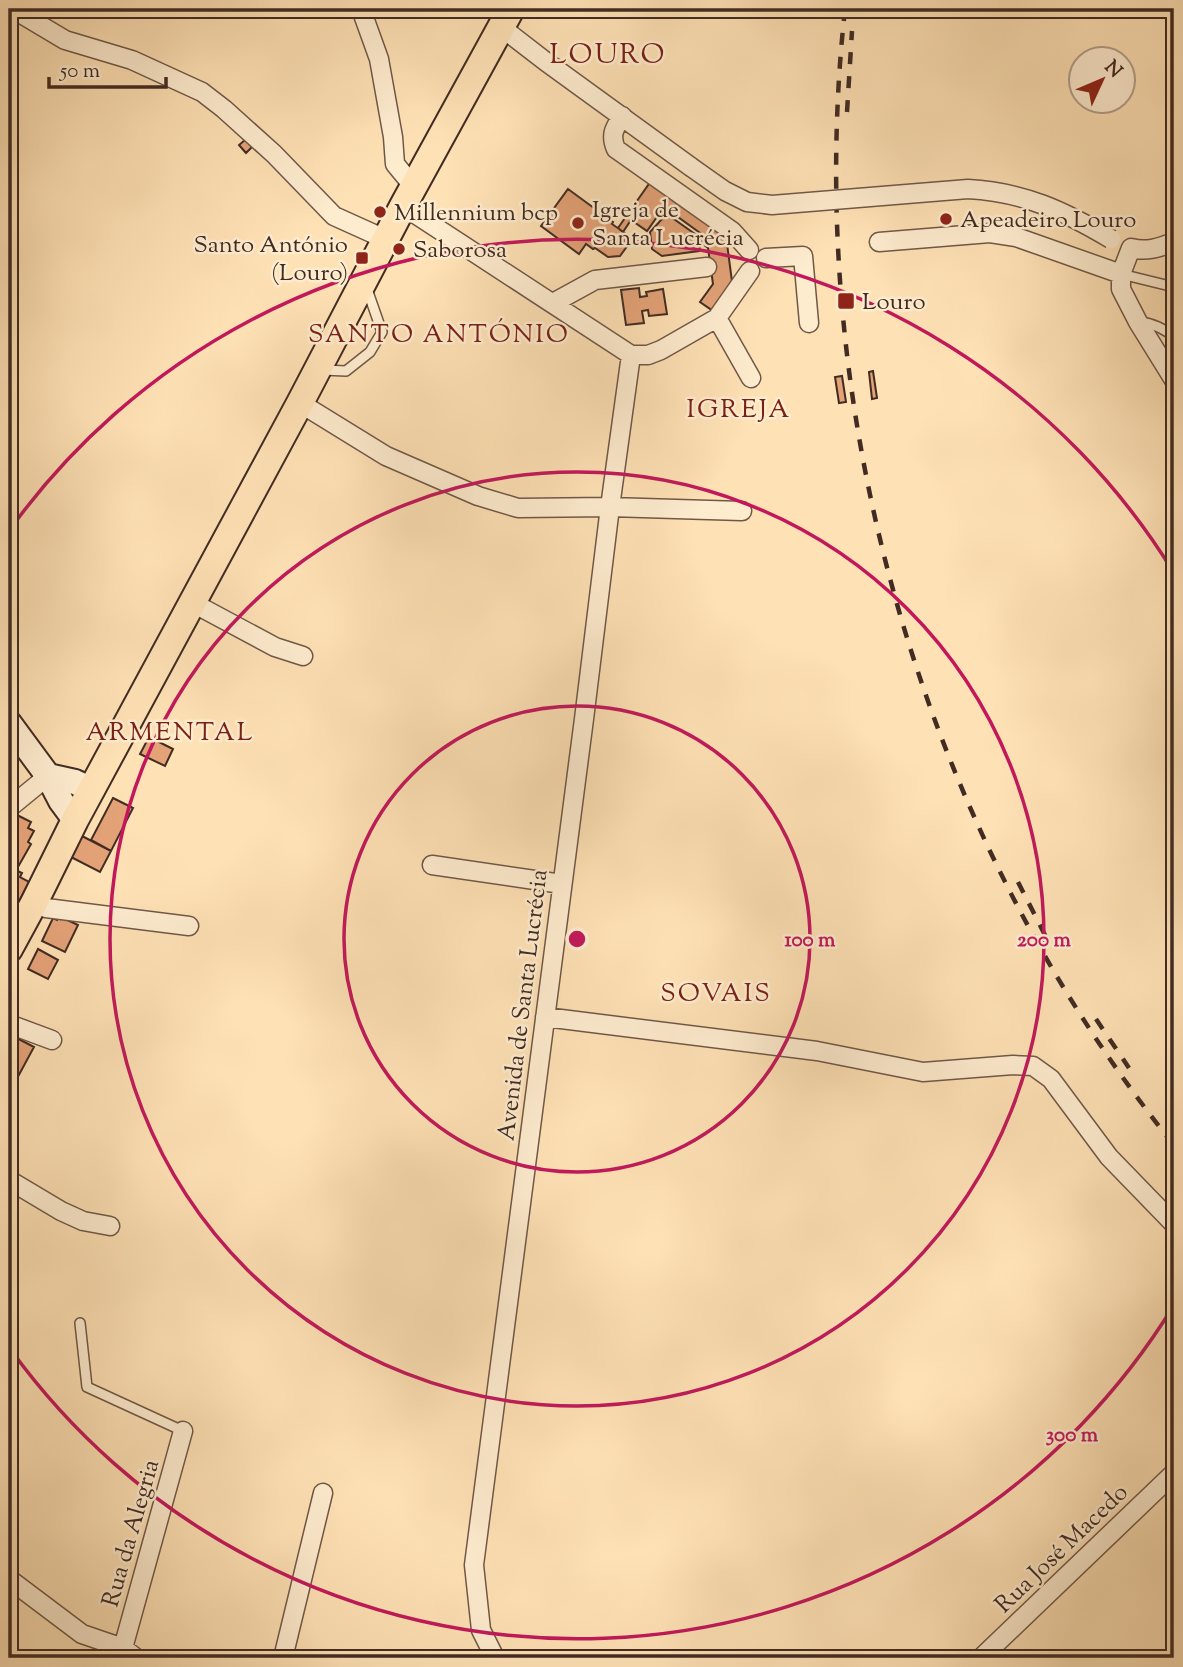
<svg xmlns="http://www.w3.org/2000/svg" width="1183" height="1667" font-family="'Sorts Mill Goudy',serif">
<rect width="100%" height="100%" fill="#fee1b5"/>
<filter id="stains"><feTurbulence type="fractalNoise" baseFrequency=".00286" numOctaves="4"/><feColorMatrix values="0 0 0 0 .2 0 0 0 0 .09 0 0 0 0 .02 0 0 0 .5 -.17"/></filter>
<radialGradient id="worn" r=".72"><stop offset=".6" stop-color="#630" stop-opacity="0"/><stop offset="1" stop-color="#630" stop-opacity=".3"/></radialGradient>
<path fill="#e4a277" stroke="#412b23" stroke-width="2" d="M 246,139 L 253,146 L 246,153 L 239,145 Z
M 651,181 L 726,236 L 733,289 L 716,313 L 700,302 L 713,284 L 708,248 L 703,244 L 707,238 L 664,207 L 647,231 L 631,220 L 623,232 L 618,228 Z
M 568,189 L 613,222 L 612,224 L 625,233 L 628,245 L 620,256 L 608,257 L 595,248 L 593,249 L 586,244 L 579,254 L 541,226 Z
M 671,217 L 702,239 L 699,251 L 662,256 L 652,249 L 650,232 L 662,219 Z
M 639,288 L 640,297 L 647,296 L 646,292 L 663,289 L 667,314 L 649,316 L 648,310 L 642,311 L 644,323 L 626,325 L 621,290 Z
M 873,371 L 877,398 L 872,399 L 869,372 Z
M 842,376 L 846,402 L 839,403 L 835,377 Z
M 149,737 L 173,749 L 165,766 L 140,754 Z
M 113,798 L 133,808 L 111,851 L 91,840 Z
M 17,815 L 31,822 L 28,828 L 34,831 L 28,842 L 31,844 L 18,867 L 9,862 L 9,830 Z
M 80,835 L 111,851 L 100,872 L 69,856 Z
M 9,867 L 22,873 L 20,877 L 29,882 L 9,921 Z
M 59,916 L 78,925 L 65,952 L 42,941 L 53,918 L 57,920 Z
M 38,949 L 58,960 L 48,979 L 28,969 Z
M 9,1034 L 34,1047 L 14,1084 L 9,1081 Z"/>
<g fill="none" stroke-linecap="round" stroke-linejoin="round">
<g stroke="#705848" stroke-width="12">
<path id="lane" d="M 1121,274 L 1174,287
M 1140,322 C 1153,323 1163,329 1174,336
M 323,370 L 346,371 L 370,352 L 382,332 L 367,289
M 80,1323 L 87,1387 L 183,1431"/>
</g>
<g stroke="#705848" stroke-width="21">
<path id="street" d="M 13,9 L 65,40 L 132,60 L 202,92 L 224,109 L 274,154 L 334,216 L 385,239
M 361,9 L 379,59 L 393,137 L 395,164 L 414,187
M 501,27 L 545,61 L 691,167
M 622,116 C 614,129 610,135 616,149 L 732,231 L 749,250
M 403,206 L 631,355 L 648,355 L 661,350 L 717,318 L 750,271
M 879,242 L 990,233 L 1016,237 L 1121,274 L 1131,248 C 1147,252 1158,248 1174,242
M 766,258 L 803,256 L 809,323
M 1121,274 L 1121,289 L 1138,322 L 1174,380
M 553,303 L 595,280 L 707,267
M 717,318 L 751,378
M 300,403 L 386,456 L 478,496 L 518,508 L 610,507 L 742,511
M 191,602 L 275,647 L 303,656
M 9,808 L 48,776
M 432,865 L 562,884
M 34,903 L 46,908 L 189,926
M 545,1017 L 817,1051 L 923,1072 L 1013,1065 L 1033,1066 L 1051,1079 L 1109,1157 L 1174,1224
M 9,1024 L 52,1040
M 9,1180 L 61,1211 L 83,1221 L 110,1226
M 9,1579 L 82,1634 L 123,1648 L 136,1658
M 123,1648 L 183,1431
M 283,1658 L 323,1493
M 495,1658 L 481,1630 L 474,1565 L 584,719 L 610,507 L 631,355
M 981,1658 L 1174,1473"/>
</g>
<g stroke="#412b23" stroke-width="28">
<path id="secondary" d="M 9,723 L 48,776 L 61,801 L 75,820
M 48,776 L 75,782 L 92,790"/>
</g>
<g stroke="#412b23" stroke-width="30">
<path id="primary" d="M 9,949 L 34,903 L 75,820 L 300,403 L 403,206 L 511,9"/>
</g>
<use href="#lane" stroke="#feeccf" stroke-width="9"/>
<use href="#street" stroke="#feeccf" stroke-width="18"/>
<use href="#secondary" stroke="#feeccf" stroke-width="24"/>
<use href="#primary" stroke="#fee1b5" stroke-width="26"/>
<path stroke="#412b23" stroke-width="4.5" stroke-dasharray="12 12" stroke-linecap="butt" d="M 845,9 C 801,407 922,833 1174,1145
M 847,112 L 852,31
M 1018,882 L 1048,941
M 1096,1019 L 1129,1068"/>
<g stroke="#705848" stroke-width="21" stroke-linecap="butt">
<path id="street-bridge" d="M 691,167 L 725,191 L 747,202 L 772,205 L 968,189 C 1024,192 1064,211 1111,239"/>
</g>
<use href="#street-bridge" stroke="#feeccf" stroke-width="18"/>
</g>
<g fill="none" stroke="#c2185b" stroke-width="3.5">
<circle cx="577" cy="939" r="233"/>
<circle cx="577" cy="939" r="467"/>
<path d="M1174 1305A700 700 0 0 1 11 1350M11 528A700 700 0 0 1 1174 573"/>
</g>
<g fill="#8f2418" stroke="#feeccf" stroke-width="2.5">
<circle cx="380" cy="212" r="7"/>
<circle cx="946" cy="219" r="7"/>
<circle cx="578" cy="223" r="7"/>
<circle cx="399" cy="249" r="7"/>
<rect x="355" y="251" width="14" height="14" rx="3.5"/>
<rect x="837" y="292" width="18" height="18" rx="3.5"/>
</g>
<g text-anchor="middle" stroke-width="5" stroke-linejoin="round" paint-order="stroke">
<g font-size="24" fill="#412b23" stroke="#feeccf" text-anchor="start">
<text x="592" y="217">Igreja de<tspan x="592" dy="28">Santa Lucrécia</tspan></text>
<text x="394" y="220">Millennium bcp</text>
<text x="960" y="227">Apeadeiro Louro</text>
<text x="348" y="252" text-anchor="end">Santo António<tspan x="348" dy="28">(Louro)</tspan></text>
<text x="413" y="257">Saborosa</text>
<text x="862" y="309">Louro</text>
</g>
<g font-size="24" fill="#412b23" stroke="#feeccf">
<text transform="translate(522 1005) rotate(-83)" y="8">Avenida de Santa Lucrécia</text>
<text transform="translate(130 1533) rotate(-74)" y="8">Rua da Alegria</text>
<text transform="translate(1061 1548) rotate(-44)" y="8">Rua José Macedo</text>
</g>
<g font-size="26" letter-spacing="2" fill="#7a1f14" stroke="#feeccf">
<text x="439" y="342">SANTO ANTÓNIO</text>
<text x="739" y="417">IGREJA</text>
<text x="170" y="740">ARMENTAL</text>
<text x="716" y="1001">SOVAIS</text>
</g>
<g font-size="28" letter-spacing="2" fill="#7a1f14" stroke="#feeccf">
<text x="608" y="63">LOURO</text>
</g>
</g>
<circle cx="577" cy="939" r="10" fill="#c2185b" stroke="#feeccf" stroke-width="3.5"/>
<g font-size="21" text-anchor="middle" font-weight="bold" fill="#c2185b" stroke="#feeccf" stroke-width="5" stroke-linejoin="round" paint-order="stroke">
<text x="810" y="946">100 m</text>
<text x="1044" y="946">200 m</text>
<text x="1072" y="1441">300 m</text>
</g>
<rect width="1183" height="1667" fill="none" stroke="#fee1b5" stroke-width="35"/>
<rect x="10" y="10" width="1162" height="1646" fill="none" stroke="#412b23" stroke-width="3.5"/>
<rect x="18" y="18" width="1148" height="1632" fill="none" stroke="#412b23" stroke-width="2"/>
<g transform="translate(1102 80) rotate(46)"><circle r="33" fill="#feeccf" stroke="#b29f8a" stroke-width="2"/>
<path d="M0-5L12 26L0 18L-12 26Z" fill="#8f2418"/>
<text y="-10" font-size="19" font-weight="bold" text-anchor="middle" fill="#412b23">N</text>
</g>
<path d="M49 77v10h117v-10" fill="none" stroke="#412b23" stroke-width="3.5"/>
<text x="60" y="77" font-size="21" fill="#412b23" stroke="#feeccf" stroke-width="5" paint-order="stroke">50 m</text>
<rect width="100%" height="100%" filter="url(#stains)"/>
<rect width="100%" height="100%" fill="url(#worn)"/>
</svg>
